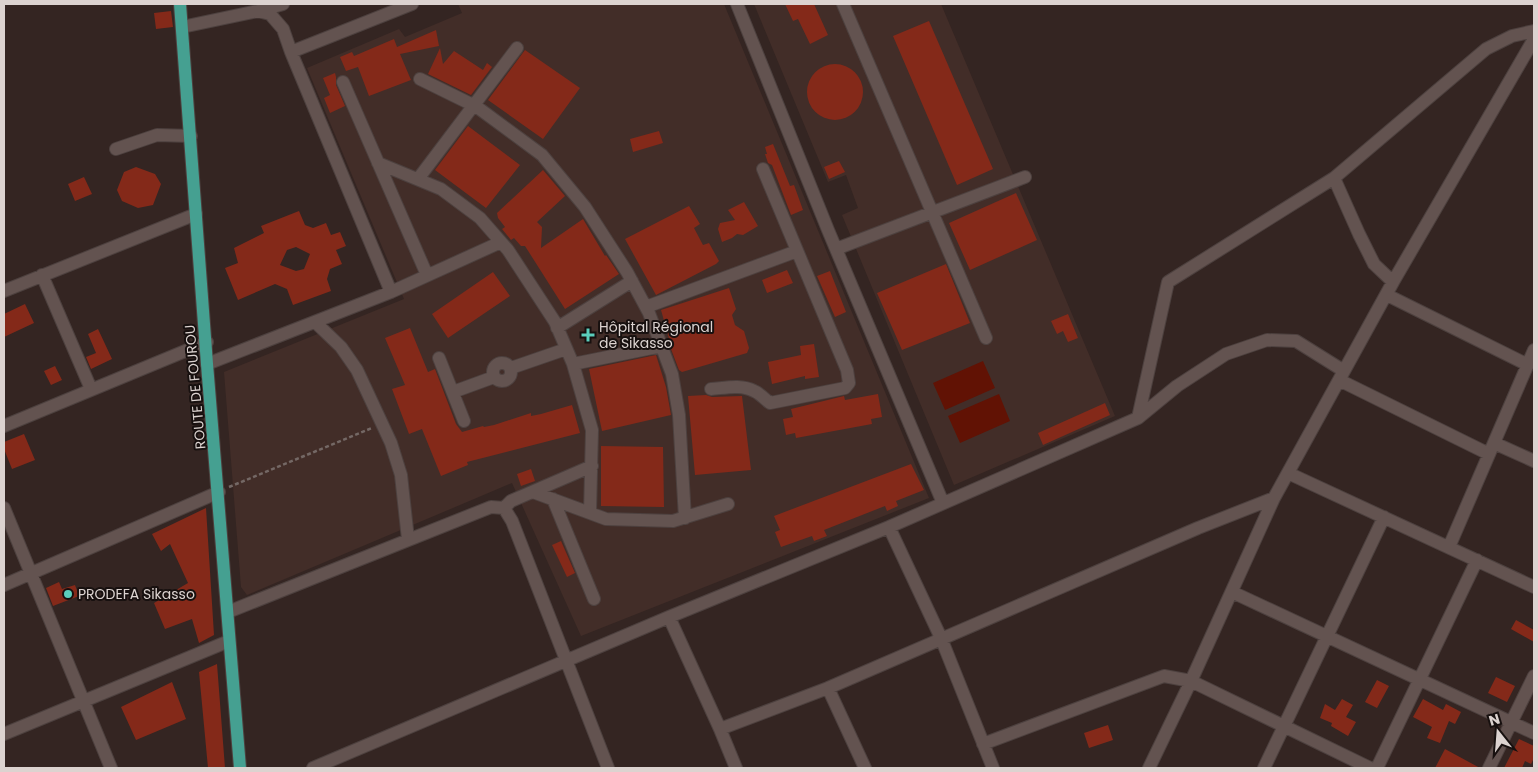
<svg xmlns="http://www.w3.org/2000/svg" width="1538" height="772" font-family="Poppins,sans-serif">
<rect width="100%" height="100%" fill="#342522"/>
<path fill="#422d28" d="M 458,4 L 724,4 L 929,498 L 581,636 L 512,483 L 247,595 L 241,587 L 224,372 L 404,299 L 307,68 L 399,29 L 405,37 L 462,13 Z
M 754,4 L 941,4 L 1115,416 L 954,485 L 842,215 L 858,208 L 846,175 L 828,182 Z"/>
<path fill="#611204" d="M 983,361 L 995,388 L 945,410 L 933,383 Z
M 999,394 L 1010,421 L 960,443 L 948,416 Z"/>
<path fill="#842919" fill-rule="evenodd" d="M 785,4 L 814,4 L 828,35 L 810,44 L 798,19 L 793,21 Z
M 171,11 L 173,27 L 156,29 L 154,13 Z
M 929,21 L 993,169 L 957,185 L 893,36 Z
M 436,30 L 439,46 L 400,54 L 411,80 L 369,96 L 358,67 L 346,71 L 340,57 L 352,52 L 354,56 L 394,39 L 397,47 Z
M 440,48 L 443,64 L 454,51 L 483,70 L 487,63 L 492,67 L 471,95 L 428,74 Z
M 525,50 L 580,88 L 543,139 L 488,100 Z
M807 92a28 28 0 1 1 56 0a28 28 0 1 1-56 0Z
M 335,73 L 336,77 L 336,85 L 345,106 L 330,113 L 324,98 L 330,95 L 323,78 Z
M 468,126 L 520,165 L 486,208 L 435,170 Z
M 659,131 L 663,143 L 633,152 L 630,139 Z
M 773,144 L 790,186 L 794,185 L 803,210 L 791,215 L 772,165 L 768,163 L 765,154 L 767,154 L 765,147 Z
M 839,161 L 845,172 L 829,179 L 824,167 Z
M 136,167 L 155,174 L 161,184 L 153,205 L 138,208 L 122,201 L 117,190 L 124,172 Z
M 543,170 L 565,196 L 537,222 L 542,227 L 541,248 L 583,219 L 605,256 L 606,255 L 619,274 L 565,309 L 525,246 L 521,246 L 514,238 L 511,240 L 502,229 L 505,227 L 498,218 L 497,213 Z
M 84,177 L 92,194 L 75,201 L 68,184 Z
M 1016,193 L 1037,240 L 970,270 L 949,223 Z
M 744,202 L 758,226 L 743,235 L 737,234 L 732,238 L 722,242 L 718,229 L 720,223 L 735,220 L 728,210 Z
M 689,206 L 700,224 L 694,228 L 703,245 L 709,243 L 719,261 L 716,264 L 656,295 L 625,239 Z
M 299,211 L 305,225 L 313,228 L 326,223 L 331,235 L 340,232 L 346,246 L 336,250 L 342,264 L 330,269 L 327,279 L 331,291 L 293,305 L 287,289 L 275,284 L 238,300 L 225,268 L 238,263 L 234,248 L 264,233 L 261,226 ZM 296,247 L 310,254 L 304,269 L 296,271 L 280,265 L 287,250 Z
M 946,264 L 970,323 L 902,350 L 877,293 Z
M 787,270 L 793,283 L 767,293 L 762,280 Z
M 830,271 L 846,312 L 835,317 L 817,276 Z
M 493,272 L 510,296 L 448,338 L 432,314 Z
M 729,288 L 736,309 L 732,315 L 735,325 L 744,331 L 749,348 L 747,353 L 682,372 L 679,370 L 671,349 L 672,349 L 661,310 Z
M 25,304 L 34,323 L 4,337 L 4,314 Z
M 1068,314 L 1078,338 L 1068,342 L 1063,331 L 1057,334 L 1051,321 Z
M 410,328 L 428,372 L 435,369 L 456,424 L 462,432 L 483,426 L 484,427 L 494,425 L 531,413 L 531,416 L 541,414 L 572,405 L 580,433 L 467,462 L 468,465 L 441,476 L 422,429 L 409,434 L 392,389 L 405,385 L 385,338 Z
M 98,329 L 112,359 L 91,369 L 86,357 L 96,353 L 88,334 Z
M 814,344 L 819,377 L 805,379 L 805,376 L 772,384 L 768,362 L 801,355 L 800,346 Z
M 656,355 L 666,387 L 671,415 L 602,431 L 589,369 Z
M 55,366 L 62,380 L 51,385 L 44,371 Z
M 878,394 L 882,417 L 871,419 L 872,424 L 796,438 L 795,433 L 786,435 L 783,419 L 793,417 L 791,409 L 844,396 L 845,400 Z
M 706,395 L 712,397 L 742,396 L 751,470 L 695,475 L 688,396 Z
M 1105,403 L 1110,415 L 1043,445 L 1038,433 Z
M 24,434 L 35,460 L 12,469 L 4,449 L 4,442 Z
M 601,446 L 663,447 L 664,507 L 601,506 Z
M 911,464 L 924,490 L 896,501 L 898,506 L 887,511 L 885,506 L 824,530 L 827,536 L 814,541 L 812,536 L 781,547 L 775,532 L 780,530 L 774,516 Z
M 531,469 L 535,481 L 521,486 L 517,474 Z
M 206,508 L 214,635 L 199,643 L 192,619 L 165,629 L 154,603 L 188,583 L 170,544 L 161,551 L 152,534 Z
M 561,541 L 575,573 L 567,577 L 552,545 Z
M 59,582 L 62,589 L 75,585 L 79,596 L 53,606 L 46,588 Z
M 1516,620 L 1534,630 L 1534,642 L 1511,629 Z
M 217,664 L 225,768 L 208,768 L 199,672 Z
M 1496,677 L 1515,686 L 1507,702 L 1488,693 Z
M 1377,680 L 1389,686 L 1377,708 L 1365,702 Z
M 172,682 L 186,719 L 136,740 L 121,707 Z
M 1342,699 L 1353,705 L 1346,717 L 1356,722 L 1348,736 L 1331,726 L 1332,723 L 1320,718 L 1325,704 L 1335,710 Z
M 1423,699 L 1443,710 L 1446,704 L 1461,712 L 1455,724 L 1449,721 L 1440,743 L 1427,738 L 1432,727 L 1413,717 Z
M 1108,725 L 1113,740 L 1089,748 L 1084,733 Z
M 1519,739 L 1534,746 L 1534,758 L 1531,764 L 1525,761 L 1522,768 L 1504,768 Z
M 1445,749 L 1480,768 L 1435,768 Z"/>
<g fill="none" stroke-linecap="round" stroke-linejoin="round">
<g stroke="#4d413f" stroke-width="14">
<path id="minor" d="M 737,4 L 828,230 L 943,503
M 843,4 L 986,338
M 259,11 L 283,4
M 182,27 L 258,11 L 270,14 L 283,29 L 291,52 L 391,292
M 291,52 L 412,4
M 420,79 L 477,107 L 542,155 L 585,207 L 627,272 L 649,313 L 672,374 L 679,415 L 685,518
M 343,82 L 427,275
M 116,149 L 157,135 L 191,136
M 378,163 L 441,189 L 480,218 L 508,250 L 555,322 L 573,364 L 592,430 L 590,513
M 1334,178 L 1359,234 L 1374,264 L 1393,282
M 418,179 L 517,48
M 836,249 L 1025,177
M 42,275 L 91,389
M 4,291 L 196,214
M 1387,295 L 1528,365
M 646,307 L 797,251
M 315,322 L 341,347 L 357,370 L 391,443 L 401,475 L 408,539
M 557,328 L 632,281
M 439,358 L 464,421
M493 372a9 9 0 1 1 18 0a9 9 0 1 1-18 0Z
M 207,364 L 391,292 L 501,242
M 573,364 L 662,346
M 511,368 L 566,349
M 1339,380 L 1489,454
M 711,389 C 725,388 741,384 754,391 C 760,393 764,399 770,403 L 845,388 L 849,383 L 847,370 L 763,169
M 453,392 L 494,377
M 1138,418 L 1168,282 L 1334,178 L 1486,49 L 1512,36 L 1534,31
M 4,426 L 207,342
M 1494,443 L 1534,461
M 1288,473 L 1534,587
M 533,492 L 606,519 L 673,521 L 728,504
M 553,499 L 594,599
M 4,508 L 111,768
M 504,508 L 511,501 L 592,466
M 889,527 L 941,638 L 993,768
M 1449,547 L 1534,350
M 4,585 L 219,492
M 1232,592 L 1534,733
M 228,612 L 491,507 L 504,508 L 512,521 L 608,768
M 669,617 L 720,729 L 736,768
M 828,688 L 865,768
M 720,729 L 828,688 L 1198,528 L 1274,498
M 4,734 L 229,641
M 983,744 L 1164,676 L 1191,681 L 1370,768
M 313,768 L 669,617 L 889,527 L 1138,418 L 1177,386 L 1226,354 L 1267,340 L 1296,341 L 1344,371
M 1149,768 L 1191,681 L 1274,498 L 1393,282 L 1534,39
M 1264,768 L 1384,517
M 1377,768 L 1477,560
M 1489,768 L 1534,676"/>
</g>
<g stroke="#4d413f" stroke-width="14">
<path id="major" d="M 180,4 L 207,364 L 240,768"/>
</g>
<path stroke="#746865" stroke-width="2.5" stroke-dasharray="4 2.5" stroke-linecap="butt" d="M 229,487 L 372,428"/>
<use href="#minor" stroke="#635350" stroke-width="12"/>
<use href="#major" stroke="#45a091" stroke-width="12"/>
</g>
<g fill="#5bcebc" stroke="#17100f" stroke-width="2">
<path d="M585.5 327.5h5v5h5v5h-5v5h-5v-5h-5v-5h5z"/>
<circle cx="68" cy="594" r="5"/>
</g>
<g text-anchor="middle" stroke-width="4" stroke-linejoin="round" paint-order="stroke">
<g font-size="14" fill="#dcd3d0" stroke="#17100f" text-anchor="start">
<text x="599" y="332">Hôpital Régional<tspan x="599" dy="16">de Sikasso</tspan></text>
<text x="78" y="599">PRODEFA Sikasso</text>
</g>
<g font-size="14" fill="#dcd3d0" stroke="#17100f">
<text transform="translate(195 387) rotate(-95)" y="5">ROUTE DE FOUROU</text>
</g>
</g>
<rect width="1538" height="772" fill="none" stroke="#dcd3d0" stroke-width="10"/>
<g transform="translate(1498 732) rotate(343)" stroke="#17100f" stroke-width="4" paint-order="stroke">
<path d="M0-4L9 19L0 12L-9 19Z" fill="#dcd3d0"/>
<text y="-8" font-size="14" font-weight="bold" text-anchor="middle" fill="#dcd3d0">N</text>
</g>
</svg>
